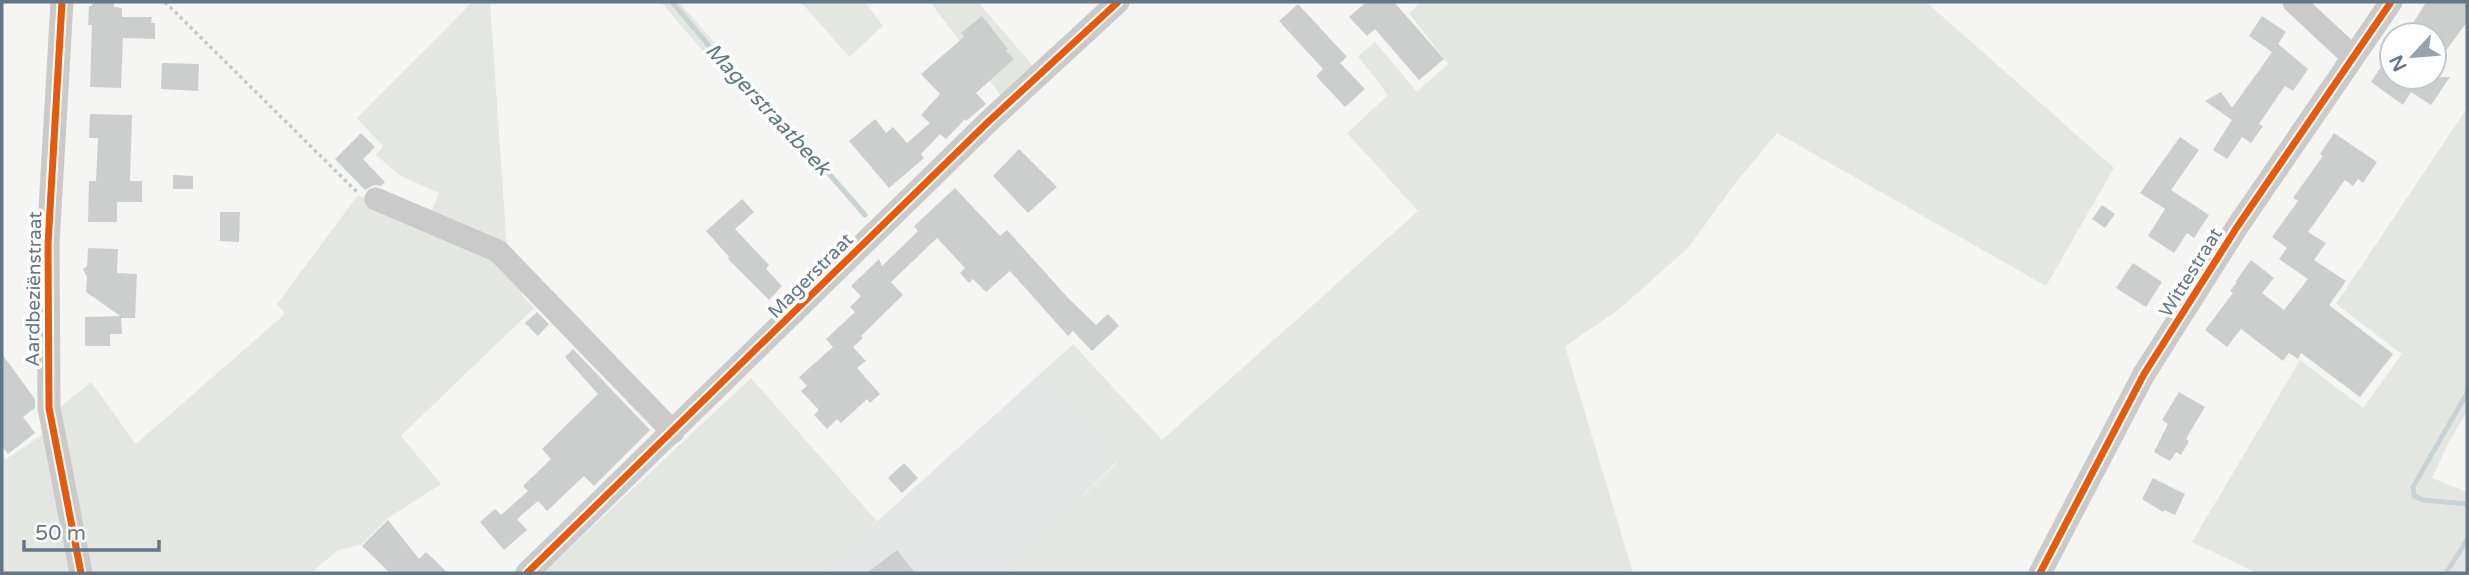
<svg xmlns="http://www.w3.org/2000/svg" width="2469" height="575" font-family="'Varela Round',sans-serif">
<rect width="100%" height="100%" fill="#f5f5f4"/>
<path fill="#e4e5e5" d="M 1039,375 L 1118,461 L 1004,573 L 820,573 Z"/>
<path fill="#e4e7e1" d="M 472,2 L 490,2 L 507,250 L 430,216 L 439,193 L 401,176 L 376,155 L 383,146 L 357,118 Z
M 661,2 L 679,2 L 755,89 L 789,123 L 781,134 L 726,78 Z
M 801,2 L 865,2 L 883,26 L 849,57 Z
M 930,2 L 978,2 L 1033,66 L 1001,96 Z
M 1421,2 L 1926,2 L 2114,168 L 2046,286 L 1777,133 L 1733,186 L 1689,247 L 1617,311 L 1565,346 L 1633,573 L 1004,573 L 1118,462 L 1039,375 L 1073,344 L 1162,440 L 1418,211 L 1347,133 L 1388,95 L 1358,56 L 1375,42 L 1417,92 L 1448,64 L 1409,13 Z
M 2467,108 L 2467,411 L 2448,444 L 2432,478 L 2467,492 L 2467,568 L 2465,573 L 2257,573 L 2192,542 L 2300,360 L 2363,408 L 2402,354 L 2336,304 Z
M 358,195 L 487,250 L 526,287 L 521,294 L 534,308 L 401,436 L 441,484 L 388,518 L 361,545 L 338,550 L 311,573 L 87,573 L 54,412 L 91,382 L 136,444 L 285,314 L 277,304 Z
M 751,378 L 877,521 L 820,573 L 543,573 Z
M 48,431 L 75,573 L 2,573 L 2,454 L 6,459 Z"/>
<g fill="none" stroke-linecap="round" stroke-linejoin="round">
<path stroke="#c9d2d4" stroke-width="5" d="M 672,2 L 749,93 L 809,151 L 865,215
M 2467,393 L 2413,487 L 2414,496 L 2423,500 L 2467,504
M 2446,573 L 2467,540"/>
</g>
<path fill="#cccece" d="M 92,2 L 114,2 L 114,7 L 122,8 L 122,17 L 152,17 L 151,23 L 155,23 L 155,39 L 123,38 L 121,88 L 90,87 L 92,25 L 88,25 L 89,6 L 92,6 Z
M 1366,2 L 1394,2 L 1444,59 L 1419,80 L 1375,29 L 1367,36 L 1349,17 Z
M 2426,2 L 2467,2 L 2467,22 L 2434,67 L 2434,35 L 2406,35 Z
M 1298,4 L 1347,57 L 1340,63 L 1365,89 L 1345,107 L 1316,76 L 1323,69 L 1279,21 Z
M 982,16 L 1008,49 L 1006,51 L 1014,59 L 976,93 L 986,104 L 966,121 L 965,119 L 946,139 L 940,134 L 921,154 L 924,158 L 889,188 L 849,141 L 875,119 L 886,133 L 893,127 L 907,143 L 930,123 L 921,115 L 940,94 L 921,74 L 964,37 L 961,33 Z
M 2262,16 L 2286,32 L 2278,44 L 2308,69 L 2293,91 L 2285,86 L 2259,124 L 2263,126 L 2251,143 L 2242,137 L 2227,159 L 2213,150 L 2232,120 L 2205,101 L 2221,92 L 2232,108 L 2272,52 L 2249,36 Z
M 2392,50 L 2392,77 L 2450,77 L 2431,105 L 2411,92 L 2403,105 L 2371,82 Z
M 162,63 L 199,64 L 198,91 L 161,89 Z
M 90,114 L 132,115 L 130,181 L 142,181 L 142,202 L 117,202 L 117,222 L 88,222 L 89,181 L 96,181 L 98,138 L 89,138 Z
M 361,133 L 375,147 L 363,159 L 385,182 L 381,186 L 374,185 L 365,190 L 335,159 Z
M 2334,133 L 2377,162 L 2363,183 L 2358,179 L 2353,186 L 2345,180 L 2308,232 L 2326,243 L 2314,260 L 2346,281 L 2329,305 L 2393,354 L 2360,397 L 2301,353 L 2298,359 L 2289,353 L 2283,361 L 2241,329 L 2227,347 L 2205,330 L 2233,293 L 2230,291 L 2237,282 L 2236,281 L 2251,260 L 2274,278 L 2262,293 L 2284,310 L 2308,279 L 2279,259 L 2287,248 L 2272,237 L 2298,201 L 2293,198 L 2323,156 L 2320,154 Z
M 2180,137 L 2199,150 L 2171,190 L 2209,215 L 2194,238 L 2187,233 L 2174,253 L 2148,236 L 2165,209 L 2140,193 Z
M 1019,149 L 1057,187 L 1028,213 L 993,176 Z
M 173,175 L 193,176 L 193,189 L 173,189 Z
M 955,188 L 1000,236 L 1007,230 L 1068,298 L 1096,325 L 1108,314 L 1119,326 L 1092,351 L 1073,331 L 1068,336 L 1010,271 L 986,292 L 973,279 L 969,283 L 960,273 L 965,268 L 937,238 L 891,282 L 903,295 L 861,336 L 863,338 L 853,347 L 866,361 L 857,368 L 880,394 L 870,403 L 867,399 L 841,423 L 837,419 L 827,429 L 814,415 L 819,410 L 801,391 L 807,386 L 799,377 L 833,347 L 826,339 L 855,312 L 850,307 L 861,296 L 851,286 L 879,259 L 882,266 L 918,231 L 914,226 Z
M 742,199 L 754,212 L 735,229 L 769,265 L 766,269 L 782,286 L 769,300 L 728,259 L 729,257 L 706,231 Z
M 2102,205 L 2115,214 L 2105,228 L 2092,219 Z
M 220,212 L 240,212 L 239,242 L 220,241 Z
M 88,248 L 118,249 L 117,273 L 137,274 L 135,318 L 121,318 L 122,334 L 110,334 L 110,346 L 85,346 L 85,317 L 120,316 L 86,292 L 87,277 L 83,269 L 87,266 Z
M 2133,263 L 2162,282 L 2146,307 L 2116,288 Z
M 537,312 L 549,324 L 538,336 L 525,323 Z
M 573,349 L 650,430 L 594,486 L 584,476 L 547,511 L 538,501 L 517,519 L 527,530 L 504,550 L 480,522 L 495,509 L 501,515 L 528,491 L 523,486 L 551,459 L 542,449 L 598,394 L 565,357 Z
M 2,354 L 35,399 L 35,408 L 23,417 L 35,433 L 8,454 L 2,446 Z
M 2179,392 L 2205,407 L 2186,439 L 2189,441 L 2181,455 L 2176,452 L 2170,461 L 2154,452 L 2168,424 L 2162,420 Z
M 904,463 L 918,478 L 902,493 L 888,478 Z
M 2153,478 L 2185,494 L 2175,515 L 2164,510 L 2163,512 L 2142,499 Z
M 388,520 L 419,559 L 426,552 L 448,573 L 390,573 L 362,546 Z
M 897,550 L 915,573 L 867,573 Z"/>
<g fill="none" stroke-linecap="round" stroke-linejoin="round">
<path stroke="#c7c8c9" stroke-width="3.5" stroke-dasharray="3.5 3.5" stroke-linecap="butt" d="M 165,2 L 358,193"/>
<path stroke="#cacacb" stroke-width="23" d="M 62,2 L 48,244 L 49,408 L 81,573
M 2294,2 L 2352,56
M 376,199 L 498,251 L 673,432
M 527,573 L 988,122 L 1118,2
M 2040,573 L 2144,374 L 2237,227 L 2391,2"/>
<g stroke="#fff" stroke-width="11">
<path id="cycleway" d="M 62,2 L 48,244 L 49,408 L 81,573
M 527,573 L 988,122 L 1118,2
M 2040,573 L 2144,374 L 2237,227 L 2391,2"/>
</g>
<use href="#cycleway" stroke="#e8590c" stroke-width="7"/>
</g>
<g text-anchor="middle" stroke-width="7" stroke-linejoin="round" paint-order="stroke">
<g font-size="19" fill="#657784" stroke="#fff">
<text transform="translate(2190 272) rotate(-58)" y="7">Wittestraat</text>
<text transform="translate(810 275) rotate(-45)" y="7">Magerstraat</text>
<text transform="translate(33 289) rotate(-89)" y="7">Aardbeziënstraat</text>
</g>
<g font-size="21" font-style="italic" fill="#607981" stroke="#fff">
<text transform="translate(768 109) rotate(47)" y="7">Magerstraatbeek</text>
</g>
</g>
<rect width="2469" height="575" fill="none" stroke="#657784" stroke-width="7"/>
<g transform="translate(2413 56) rotate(244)"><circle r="33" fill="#ffffff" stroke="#c1c9ce" stroke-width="2"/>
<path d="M0-5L12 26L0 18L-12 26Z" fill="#97a3ab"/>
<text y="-10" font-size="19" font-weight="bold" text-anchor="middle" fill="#657784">N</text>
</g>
<path d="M24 540v10h135v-10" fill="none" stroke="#657784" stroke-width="3.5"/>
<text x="35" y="540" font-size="21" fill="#657784" stroke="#ffffff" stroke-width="5" paint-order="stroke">50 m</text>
</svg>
